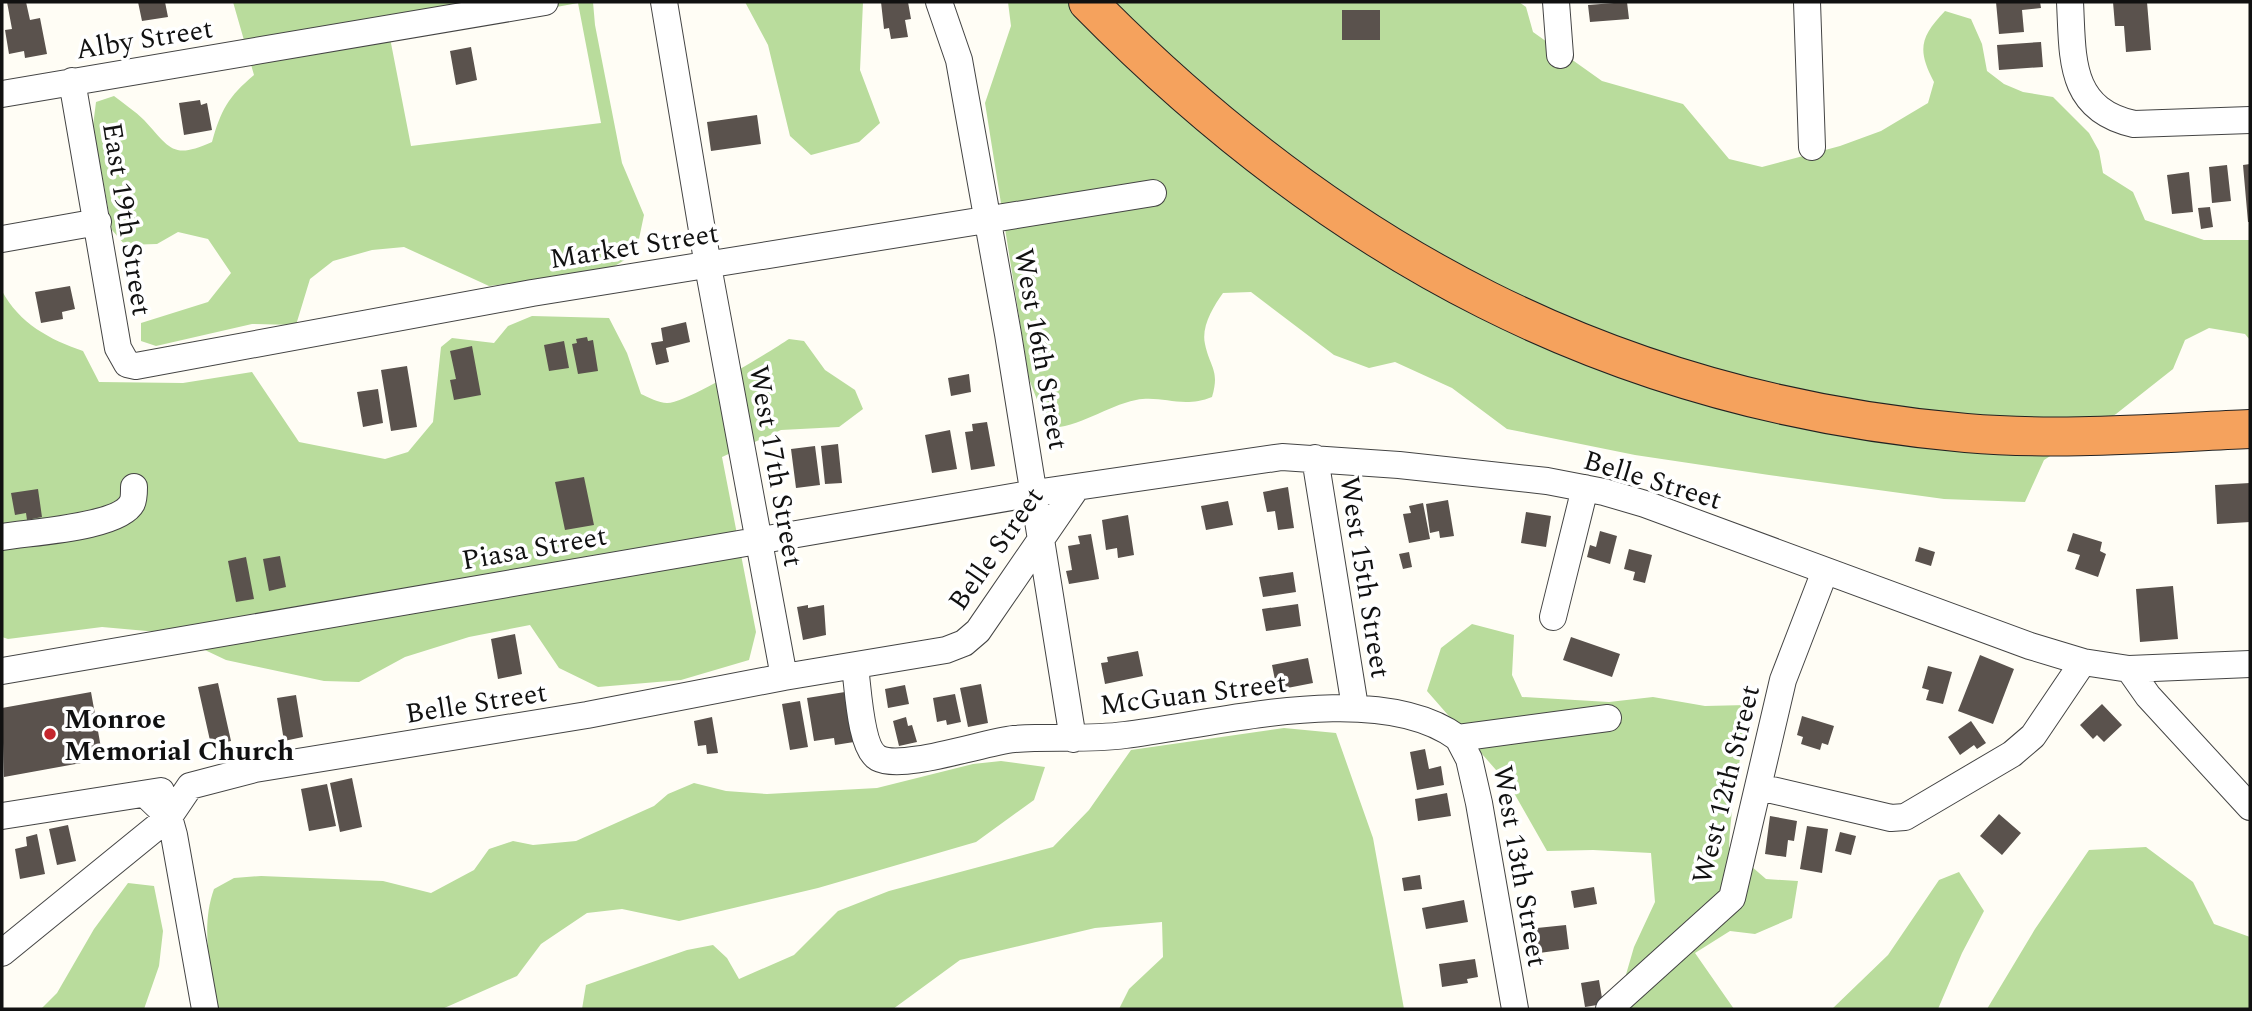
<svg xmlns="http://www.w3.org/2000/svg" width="2252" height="1011" font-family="Spectral,serif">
<rect width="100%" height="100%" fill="#fffdf5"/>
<path fill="#b9dc9c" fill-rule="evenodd" d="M 233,2 L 593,2 L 595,25 L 622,163 L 644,215 L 636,253 L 605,272 L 489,286 L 404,247 L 372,250 L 333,261 L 310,279 L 296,325 L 252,324 L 156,346 L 141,341 L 141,323 L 208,302 L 231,273 L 208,239 L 178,232 L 157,244 L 125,245 L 112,230 L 93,126 L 96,102 L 114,96 C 124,104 135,111 144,120 C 170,148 172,160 212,142 C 221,110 228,97 254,75 ZM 578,3 L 601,123 L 411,146 L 390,38 Z
M 745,2 L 863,2 L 860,70 L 880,123 L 859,142 L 811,155 L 790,136 L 768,45 Z
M 1008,2 L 1519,2 L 1526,7 L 1533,32 L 1602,81 L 1683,104 L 1729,159 L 1762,167 L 1840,146 L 1881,131 L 1928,103 L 1934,82 C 1917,50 1920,37 1945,11 L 1971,19 L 1982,44 L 1987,71 L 2004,84 L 2023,92 L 2053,97 L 2089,133 L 2099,151 L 2103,173 L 2133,192 L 2145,220 L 2204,240 L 2250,240 L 2250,340 L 2245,334 L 2209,328 L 2185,340 L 2173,369 L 2116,414 L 2044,460 L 2025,502 L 1944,499 L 1769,475 L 1635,455 L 1507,429 L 1452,388 L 1395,362 L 1369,368 L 1334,355 L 1251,292 L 1223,293 C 1213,307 1201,327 1205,344 C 1210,368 1220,370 1212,397 C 1182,409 1163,395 1136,400 C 1106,406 1079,428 1048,428 L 1029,379 L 985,103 L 1011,26 Z
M 2,291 C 19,323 50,340 83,351 L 99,382 L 183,383 L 252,372 L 299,442 L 385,459 L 408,452 L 433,422 L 441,347 L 452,338 L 494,343 L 508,326 L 532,316 L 609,318 L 627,353 L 641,394 C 648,397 659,403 667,403 C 685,404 771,351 789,339 L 804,341 L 825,370 L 855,390 L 863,409 L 839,427 L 781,430 L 722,457 L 756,632 L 749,660 L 681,680 L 598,687 L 559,668 L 530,625 L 469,637 L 405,657 L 359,682 L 324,681 L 226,660 L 169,633 L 102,627 L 8,639 L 2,637 Z
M 1472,624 L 1514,635 L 1512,675 L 1522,697 L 1609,702 L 1653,697 L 1705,706 L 1747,705 C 1743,753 1731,799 1729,847 L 1766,879 L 1798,881 L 1792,918 L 1755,934 L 1730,931 L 1695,953 L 1734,1009 L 1616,1009 L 1634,947 L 1655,902 L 1651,853 L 1593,850 L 1547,851 L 1510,786 L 1427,691 L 1441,648 Z
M 1284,728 L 1336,733 L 1373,838 L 1404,1009 L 1119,1009 L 1129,989 L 1163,957 L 1162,922 L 1095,928 L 960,960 L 893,1009 L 582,1009 L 586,985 L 687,950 L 713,945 L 727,958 L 739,979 L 794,955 L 838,911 L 889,891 L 1053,847 L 1089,810 L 1131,750 Z
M 1001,761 L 1045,767 L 1034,800 L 976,842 L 818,888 L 679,921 L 622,909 L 587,913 L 541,944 L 517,976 L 442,1009 L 217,1009 C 211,970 200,928 214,889 L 234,878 L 261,876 L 383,881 L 431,893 L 474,870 L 489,849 L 513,841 L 533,845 L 576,841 L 654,806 L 668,794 L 694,783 L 726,791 L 767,794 L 877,788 L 973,764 Z
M 2146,847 L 2193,882 L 2214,924 L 2250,937 L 2250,1009 L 1987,1009 L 2035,929 L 2089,850 Z
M 1959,872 L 1984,911 L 1962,953 L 1938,1009 L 1832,1009 L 1888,955 L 1939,880 Z
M 128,883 L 154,886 L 163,931 L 159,966 L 144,1009 L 41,1009 L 57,993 L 94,929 Z"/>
<path fill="#5a524d" d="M 7,2 L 26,2 L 30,20 L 40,18 L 47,54 L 25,58 L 24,51 L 9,54 L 5,30 L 12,29 Z
M 138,2 L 165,2 L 168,17 L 142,21 Z
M 881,2 L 908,2 L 911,19 L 905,20 L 908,37 L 891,39 L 889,28 L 884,29 Z
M 1627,2 L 1629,19 L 1590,22 L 1588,5 Z
M 1996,2 L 2040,2 L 2041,8 L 2022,10 L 2024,32 L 1999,34 Z
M 2113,2 L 2147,2 L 2151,50 L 2126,52 L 2124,26 L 2115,26 Z
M 1342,10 L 1380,10 L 1380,40 L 1342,40 Z
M 2041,42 L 2043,67 L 1999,70 L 1997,45 Z
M 471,47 L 477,80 L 456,85 L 450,51 Z
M 200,100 L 201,105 L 207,103 L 212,130 L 184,135 L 179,103 Z
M 757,115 L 761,144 L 711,151 L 707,122 Z
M 2250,164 L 2250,222 L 2248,222 L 2243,165 Z
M 2227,165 L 2231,201 L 2212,203 L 2209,167 Z
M 2189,172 L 2193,212 L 2172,214 L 2167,175 Z
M 2210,207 L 2213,227 L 2201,229 L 2198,208 Z
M 70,286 L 75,309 L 62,312 L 63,319 L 41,323 L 35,292 Z
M 686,322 L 690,342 L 666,348 L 669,362 L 656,365 L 651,343 L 663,341 L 661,328 Z
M 587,337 L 588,341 L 593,340 L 598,371 L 578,374 L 572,344 L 577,343 L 576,339 Z
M 564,341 L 569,368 L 549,371 L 544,345 Z
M 472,346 L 481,395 L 454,400 L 450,380 L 456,379 L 450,351 Z
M 407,366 L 417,427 L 391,431 L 381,370 Z
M 969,374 L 971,392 L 951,396 L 948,378 Z
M 378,389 L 383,423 L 363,427 L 357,392 Z
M 987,422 L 995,466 L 971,470 L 965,432 L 973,431 L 972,424 Z
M 950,430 L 957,469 L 932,473 L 925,435 Z
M 838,444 L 842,483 L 825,484 L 821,446 Z
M 815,446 L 820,485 L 796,488 L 791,449 Z
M 584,477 L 594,525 L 565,530 L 555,482 Z
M 2250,483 L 2250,522 L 2217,524 L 2215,485 Z
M 1288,487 L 1294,528 L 1278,530 L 1275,511 L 1267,512 L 1263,492 Z
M 38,489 L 42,517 L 27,520 L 26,513 L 15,515 L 11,493 Z
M 1448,500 L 1454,536 L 1440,538 L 1439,531 L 1430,533 L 1426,504 Z
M 1228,501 L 1233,525 L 1206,530 L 1201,506 Z
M 1423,503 L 1430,539 L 1409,543 L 1403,514 L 1411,513 L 1409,506 Z
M 1526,512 L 1551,516 L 1546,547 L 1521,543 Z
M 1128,515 L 1134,555 L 1118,558 L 1117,548 L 1106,550 L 1102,520 Z
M 1600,531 L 1617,536 L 1610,564 L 1587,557 L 1590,545 L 1596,547 Z
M 2073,533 L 2102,542 L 2100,551 L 2106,554 L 2098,577 L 2075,569 L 2080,555 L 2067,551 Z
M 1091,534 L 1099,579 L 1069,584 L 1066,571 L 1072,570 L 1068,546 L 1080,544 L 1078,536 Z
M 1919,547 L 1935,552 L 1931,566 L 1915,561 Z
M 1629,549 L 1652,555 L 1645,583 L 1633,580 L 1635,572 L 1624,569 Z
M 1409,552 L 1412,567 L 1403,569 L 1399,554 Z
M 280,556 L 286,587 L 269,591 L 263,559 Z
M 246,557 L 254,599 L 236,602 L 228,561 Z
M 1293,572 L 1296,592 L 1263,597 L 1259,577 Z
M 2173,586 L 2178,639 L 2140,642 L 2136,589 Z
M 1298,604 L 1301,626 L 1266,631 L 1262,609 Z
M 808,605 L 808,608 L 824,605 L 826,635 L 803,640 L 797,607 Z
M 515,634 L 522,674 L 498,679 L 491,639 Z
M 1571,637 L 1620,654 L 1612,677 L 1563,660 Z
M 1138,651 L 1143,676 L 1105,684 L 1101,663 L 1108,662 L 1107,657 Z
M 1980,655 L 2014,669 L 1993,724 L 1958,711 Z
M 1308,658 L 1313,683 L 1277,690 L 1272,665 Z
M 1928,666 L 1952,672 L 1943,704 L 1926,700 L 1929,690 L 1922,688 Z
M 218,683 L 231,741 L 211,745 L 198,687 Z
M 981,684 L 988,723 L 968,727 L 960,688 Z
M 905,685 L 909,704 L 888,708 L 885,689 Z
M 91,692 L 103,759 L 4,777 L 2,708 Z
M 845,692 L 854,742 L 835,745 L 834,738 L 814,741 L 807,698 Z
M 955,694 L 961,722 L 947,725 L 946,720 L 937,722 L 933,698 Z
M 296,695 L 303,737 L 284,741 L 277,698 Z
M 800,701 L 808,747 L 790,750 L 782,704 Z
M 2102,704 L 2122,725 L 2104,742 L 2097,735 L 2093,739 L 2080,725 Z
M 1802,716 L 1834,726 L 1828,745 L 1822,743 L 1820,750 L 1801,744 L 1803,737 L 1797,735 Z
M 712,717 L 718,753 L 707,754 L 706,745 L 698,746 L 694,721 Z
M 906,717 L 908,726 L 912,725 L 917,742 L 899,746 L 893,721 Z
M 1971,721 L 1986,743 L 1977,749 L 1974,745 L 1960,755 L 1948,737 Z
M 1425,749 L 1429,769 L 1441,766 L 1444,785 L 1417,790 L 1410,752 Z
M 352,778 L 362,827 L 340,832 L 330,783 Z
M 327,784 L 336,826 L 309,831 L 301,789 Z
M 1447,793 L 1451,816 L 1418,821 L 1415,799 Z
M 1999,814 L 2021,833 L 2002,855 L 1980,836 Z
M 1770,816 L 1797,821 L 1794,841 L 1788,840 L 1786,857 L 1765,854 Z
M 68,825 L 76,861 L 57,865 L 49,829 Z
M 1807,826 L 1828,829 L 1822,873 L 1800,869 Z
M 1840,832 L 1856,836 L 1851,855 L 1835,851 Z
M 37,834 L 45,874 L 20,879 L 15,849 L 27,846 L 26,837 Z
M 1420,875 L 1422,889 L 1404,891 L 1402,878 Z
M 1594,887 L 1597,904 L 1574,908 L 1571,891 Z
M 1464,900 L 1468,922 L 1426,929 L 1422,908 Z
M 1566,925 L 1569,949 L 1539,953 L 1538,945 L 1534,946 L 1532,936 L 1537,935 L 1537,928 Z
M 1475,959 L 1478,977 L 1467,979 L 1468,983 L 1442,987 L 1439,964 Z
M 1599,980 L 1603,1004 L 1585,1007 L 1581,983 Z"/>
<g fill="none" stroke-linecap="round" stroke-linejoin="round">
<g stroke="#444" stroke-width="28">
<path id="minor" d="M 664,2 L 708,266 L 784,677
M 939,2 L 959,60 L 1008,334 L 1073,739
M 1556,2 L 1560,55
M 1807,2 L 1812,147
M 2070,2 C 2073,58 2068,109 2134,124 L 2250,120
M 72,81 L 118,348 L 127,364 L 136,366 L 532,293 L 1153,193
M 2,94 L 545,2
M 2,239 L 98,222
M 1315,458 L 1355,707
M 2,537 C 29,532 119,528 132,503 C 134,499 134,492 134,487
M 1553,617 L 1585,488
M 855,667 C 858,686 860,748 878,758 C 902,771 984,742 1014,739 C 1051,736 1088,740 1125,735 C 1217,724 1378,679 1458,738 L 1608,718
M 2129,669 L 2148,696 L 2250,807
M 2,671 L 1035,493 L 1282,457 L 1399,465 L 1547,481 L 1604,492 L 1645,504 L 2030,646 L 2083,662 L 2129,669 L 2250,664
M 1458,738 L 1469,759 L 1479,803 L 1515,1009
M 1759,787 L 1891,818 L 1905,817 L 2012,754 L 2033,736 L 2083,662
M 145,794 L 169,817 L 174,835 L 205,1009
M 2,816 L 161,791
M 2,953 L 169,817 L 190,786 L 255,769 L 587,715 L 784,677 L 946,650 L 964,643 L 978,631 L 1077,487
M 1609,1009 L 1732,898 L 1783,680 L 1825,571"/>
</g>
<g stroke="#222" stroke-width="40">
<path id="highway" d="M 1088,2 C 1335,253 1612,402 1966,433 C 2060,441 2156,433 2250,429"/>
</g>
<use href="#minor" stroke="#fff" stroke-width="26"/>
<use href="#highway" stroke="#f5a25d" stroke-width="38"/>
</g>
<circle fill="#c4262e" stroke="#fff" stroke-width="2.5" cx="50" cy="734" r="7"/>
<g text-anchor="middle" stroke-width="7" stroke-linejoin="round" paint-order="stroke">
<g font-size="28" fill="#111" stroke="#fff">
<text transform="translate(144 38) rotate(-9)" y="10">Alby Street</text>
<text transform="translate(128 219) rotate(81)" y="10">East 19th Street</text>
<text transform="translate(634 245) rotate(-9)" y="10">Market Street</text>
<text transform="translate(1042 349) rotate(80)" y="10">West 16th Street</text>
<text transform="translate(777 466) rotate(80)" y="10">West 17th Street</text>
<text transform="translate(1653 479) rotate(17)" y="10">Belle Street</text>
<text transform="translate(534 547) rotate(-10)" y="10">Piasa Street</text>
<text transform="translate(995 548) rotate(-55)" y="10">Belle Street</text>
<text transform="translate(1366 577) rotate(81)" y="10">West 15th Street</text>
<text transform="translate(1193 693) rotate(-7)" y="10">McGuan Street</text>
<text transform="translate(476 702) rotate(-9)" y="10">Belle Street</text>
<text transform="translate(1725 784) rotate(-76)" y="10">West 12th Street</text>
<text transform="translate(1521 866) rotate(80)" y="10">West 13th Street</text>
</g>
<g font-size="28" font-weight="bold" fill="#111" stroke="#fff" text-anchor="start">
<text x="64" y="728">Monroe<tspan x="64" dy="32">Memorial Church</tspan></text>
</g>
</g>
<rect width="2252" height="1011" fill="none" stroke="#111111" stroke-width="7"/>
</svg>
